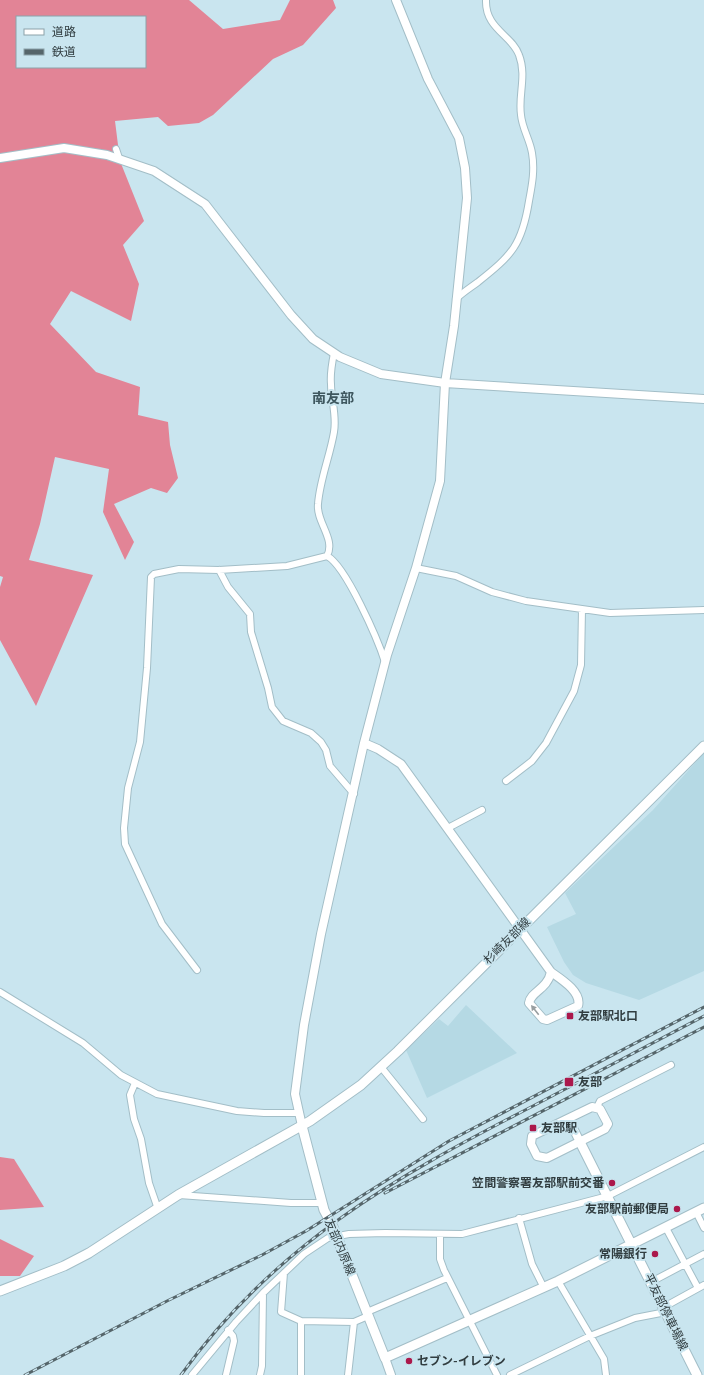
<svg xmlns="http://www.w3.org/2000/svg" width="704" height="1375" font-family="'Public Sans','Noto Sans JP',sans-serif">
<rect width="100%" height="100%" fill="#c9e5ef"/>
<path fill="#b5d9e4" d="M 704,753 L 704,971 L 639,1000 L 586,983 L 573,975 L 564,962 L 547,927 L 576,914 L 565,893 L 653,810 Z
M 466,1005 L 517,1053 L 427,1098 L 406,1050 L 439,1019 L 448,1026 Z"/>
<path fill="#e28496" fill-rule="evenodd" d="M 0,0 L 189,0 L 223,29 L 280,20 L 290,0 L 333,0 L 336,8 L 303,45 L 273,59 L 213,115 L 199,123 L 168,126 L 158,117 L 115,121 L 120,161 L 144,221 L 123,245 L 139,284 L 131,321 L 71,291 L 50,324 L 96,372 L 140,387 L 138,415 L 168,422 L 170,445 L 178,478 L 167,493 L 151,488 L 114,504 L 134,542 L 125,560 L 103,512 L 109,469 L 55,457 L 40,524 L 29,560 L 93,575 L 36,706 L 0,640 L 0,587 L 3,577 L 0,576 ZM 17,17 L 145,17 L 145,67 L 17,67 Z
M 0,1157 L 14,1159 L 44,1207 L 0,1210 Z
M 0,1239 L 34,1256 L 20,1276 L 0,1276 Z"/>
<g fill="none" stroke-linecap="round" stroke-linejoin="round">
<g stroke="#a3bec7" stroke-width="8">
<path id="minor" d="M 116,149 L 119,158
M 456,299 C 462,293 470,288 478,282 C 512,255 522,245 529,201 C 532,185 535,170 532,153 C 530,140 522,128 521,115 C 518,95 527,76 519,55 C 512,35 485,29 486,0
M 327,556 C 336,539 316,522 318,504 C 320,479 330,456 334,432 C 337,415 331,400 331,384 C 330,374 332,363 334,353
M 416,568 L 456,576 L 492,592 L 526,601 L 610,613 L 704,610
M 219,570 L 228,587 L 250,614 L 251,632 L 268,688 L 272,707 L 283,721 L 311,733 L 321,742 L 326,750 L 330,766 L 354,794
M 506,781 L 532,761 L 546,743 L 574,691 L 581,665 L 582,609
M 448,828 L 482,810
M 197,970 L 162,924 L 125,844 L 124,828 L 128,788 L 140,742 L 147,668 L 151,577 L 154,574 L 179,569 L 219,570 L 287,566 L 327,556 C 346,566 378,640 385,662
M 0,992 L 83,1043 L 121,1075 L 157,1094 L 237,1111 L 264,1113 L 298,1113
M 381,1067 L 423,1119
M 135,1083 L 130,1095 L 134,1119 L 141,1139 L 149,1183 L 158,1209
M 597,1107 L 600,1101 L 671,1065
M 179,1195 L 291,1203 L 322,1203
M 696,1212 L 704,1228
M 519,1218 L 532,1264 L 544,1288
M 666,1228 L 698,1288
M 440,1234 L 440,1259 L 444,1270 L 497,1375
M 284,1273 L 281,1312 L 301,1321 L 354,1322
M 558,1281 L 604,1359 L 606,1375
M 651,1282 L 704,1254
M 664,1307 L 704,1285
M 367,1312 L 447,1278
M 192,1375 L 236,1322 L 263,1293 L 304,1254 L 328,1238 L 349,1234 L 385,1233 L 462,1234 L 608,1196 L 704,1147
M 226,1375 L 234,1341 L 233,1336 L 228,1330
M 260,1375 L 262,1366 L 263,1293
M 301,1375 L 301,1321
M 348,1375 L 354,1322 L 368,1316
M 510,1375 L 590,1336 L 635,1318 L 666,1312"/>
</g>
<g stroke="#a3bec7" stroke-width="10">
<path id="tertiary" d="M 0,158 L 64,148 L 107,155 L 154,171 L 205,204 L 291,315 L 313,339 L 340,357 L 381,374 L 445,383 L 704,399
M 364,743 L 378,749 L 401,764 L 551,972 C 561,979 582,992 578,1006 L 547,1020 L 543,1019 L 529,1003 C 531,991 547,990 551,972
M 592,1107 L 600,1109 L 608,1124 L 605,1129 L 547,1158 L 537,1156 L 531,1144 L 532,1136 Z
M 569,1120 L 580,1142
M 302,1126 L 295,1094 L 304,1025 L 321,934 L 364,743 L 387,655 L 416,568 L 440,481 L 445,383 L 454,326 L 467,198 L 465,168 L 459,138 L 428,79 L 396,0
M 385,1358 L 391,1375"/>
</g>
<g stroke="#a3bec7" stroke-width="11">
<path id="secondary" d="M 302,1126 L 324,1210 L 333,1227 L 385,1358 L 558,1281 L 704,1208
M 580,1142 L 697,1375
M 0,1291 L 64,1266 L 89,1253 L 178,1195 L 310,1121 L 361,1085 L 398,1051 L 704,746"/>
</g>
<use href="#minor" stroke="#fff" stroke-width="6"/>
<use href="#tertiary" stroke="#fff" stroke-width="8"/>
<use href="#secondary" stroke="#fff" stroke-width="9"/>
<g stroke="#55656a" stroke-width="3">
<path id="rail" d="M 385,1193 L 704,1027
M 25,1375 L 167,1301 L 262,1255 L 306,1231 L 449,1141 L 704,1007
M 181,1375 C 275,1245 393,1178 533,1106 C 590,1076 647,1046 704,1016"/>
</g>
<use href="#rail" stroke="#c9e5ef" stroke-width="1.5" stroke-dasharray="4.5" stroke-linecap="butt"/>
</g>
<defs><path id="oneway-solid" d="M-6-.8H1V-3.2L6.5 0L1 3.2V.8H-6Z"/></defs>
<use fill="#989ea0" href="#oneway-solid" transform="translate(535 1010) rotate(-128)"/>
<g fill="#ab184b" stroke="#c9e5ef" stroke-width="1.5">
<rect x="566" y="1012" width="8" height="8" rx="2"/>
<rect x="564" y="1077" width="10" height="10" rx="2"/>
<rect x="529" y="1124" width="8" height="8" rx="2"/>
<circle cx="612" cy="1183" r="4"/>
<circle cx="677" cy="1209" r="4"/>
<circle cx="655" cy="1254" r="4"/>
<circle cx="409" cy="1361" r="4"/>
</g>
<g text-anchor="middle" stroke-width="4" stroke-linejoin="round" paint-order="stroke">
<g font-size="12" fill="#313d40" stroke="#c9e5ef">
<text transform="translate(507 941) rotate(-45)" y="4">杉崎友部線</text>
<text transform="translate(340 1247) rotate(67)" y="4">友部内原線</text>
<text transform="translate(666 1312) rotate(64)" y="4">平友部停車場線</text>
</g>
<g font-size="12" font-weight="bold" fill="#313d40" stroke="#c9e5ef" text-anchor="start">
<text x="578" y="1020">友部駅北口</text>
<text x="578" y="1086">友部</text>
<text x="541" y="1132">友部駅</text>
<text x="604" y="1187" text-anchor="end">笠間警察署友部駅前交番</text>
<text x="669" y="1213" text-anchor="end">友部駅前郵便局</text>
<text x="647" y="1258" text-anchor="end">常陽銀行</text>
<text x="417" y="1365">セブン-イレブン</text>
</g>
<g font-size="14" font-weight="bold" fill="#3e575f" stroke="#c9e5ef">
<text x="333" y="403">南友部</text>
</g>
</g>
<rect x="16" y="16" width="130" height="52" fill="#c9e5ef" stroke="#8ca2a9"/>
<rect x="24" y="29" width="20" height="6" fill="#ffffff" stroke="#8ca2a9"/>
<text x="52" y="36" font-size="12" fill="#313d40">道路</text>
<rect x="24" y="49" width="20" height="6" fill="#55656a" stroke="#8ca2a9"/>
<text x="52" y="56" font-size="12" fill="#313d40">鉄道</text>
</svg>
